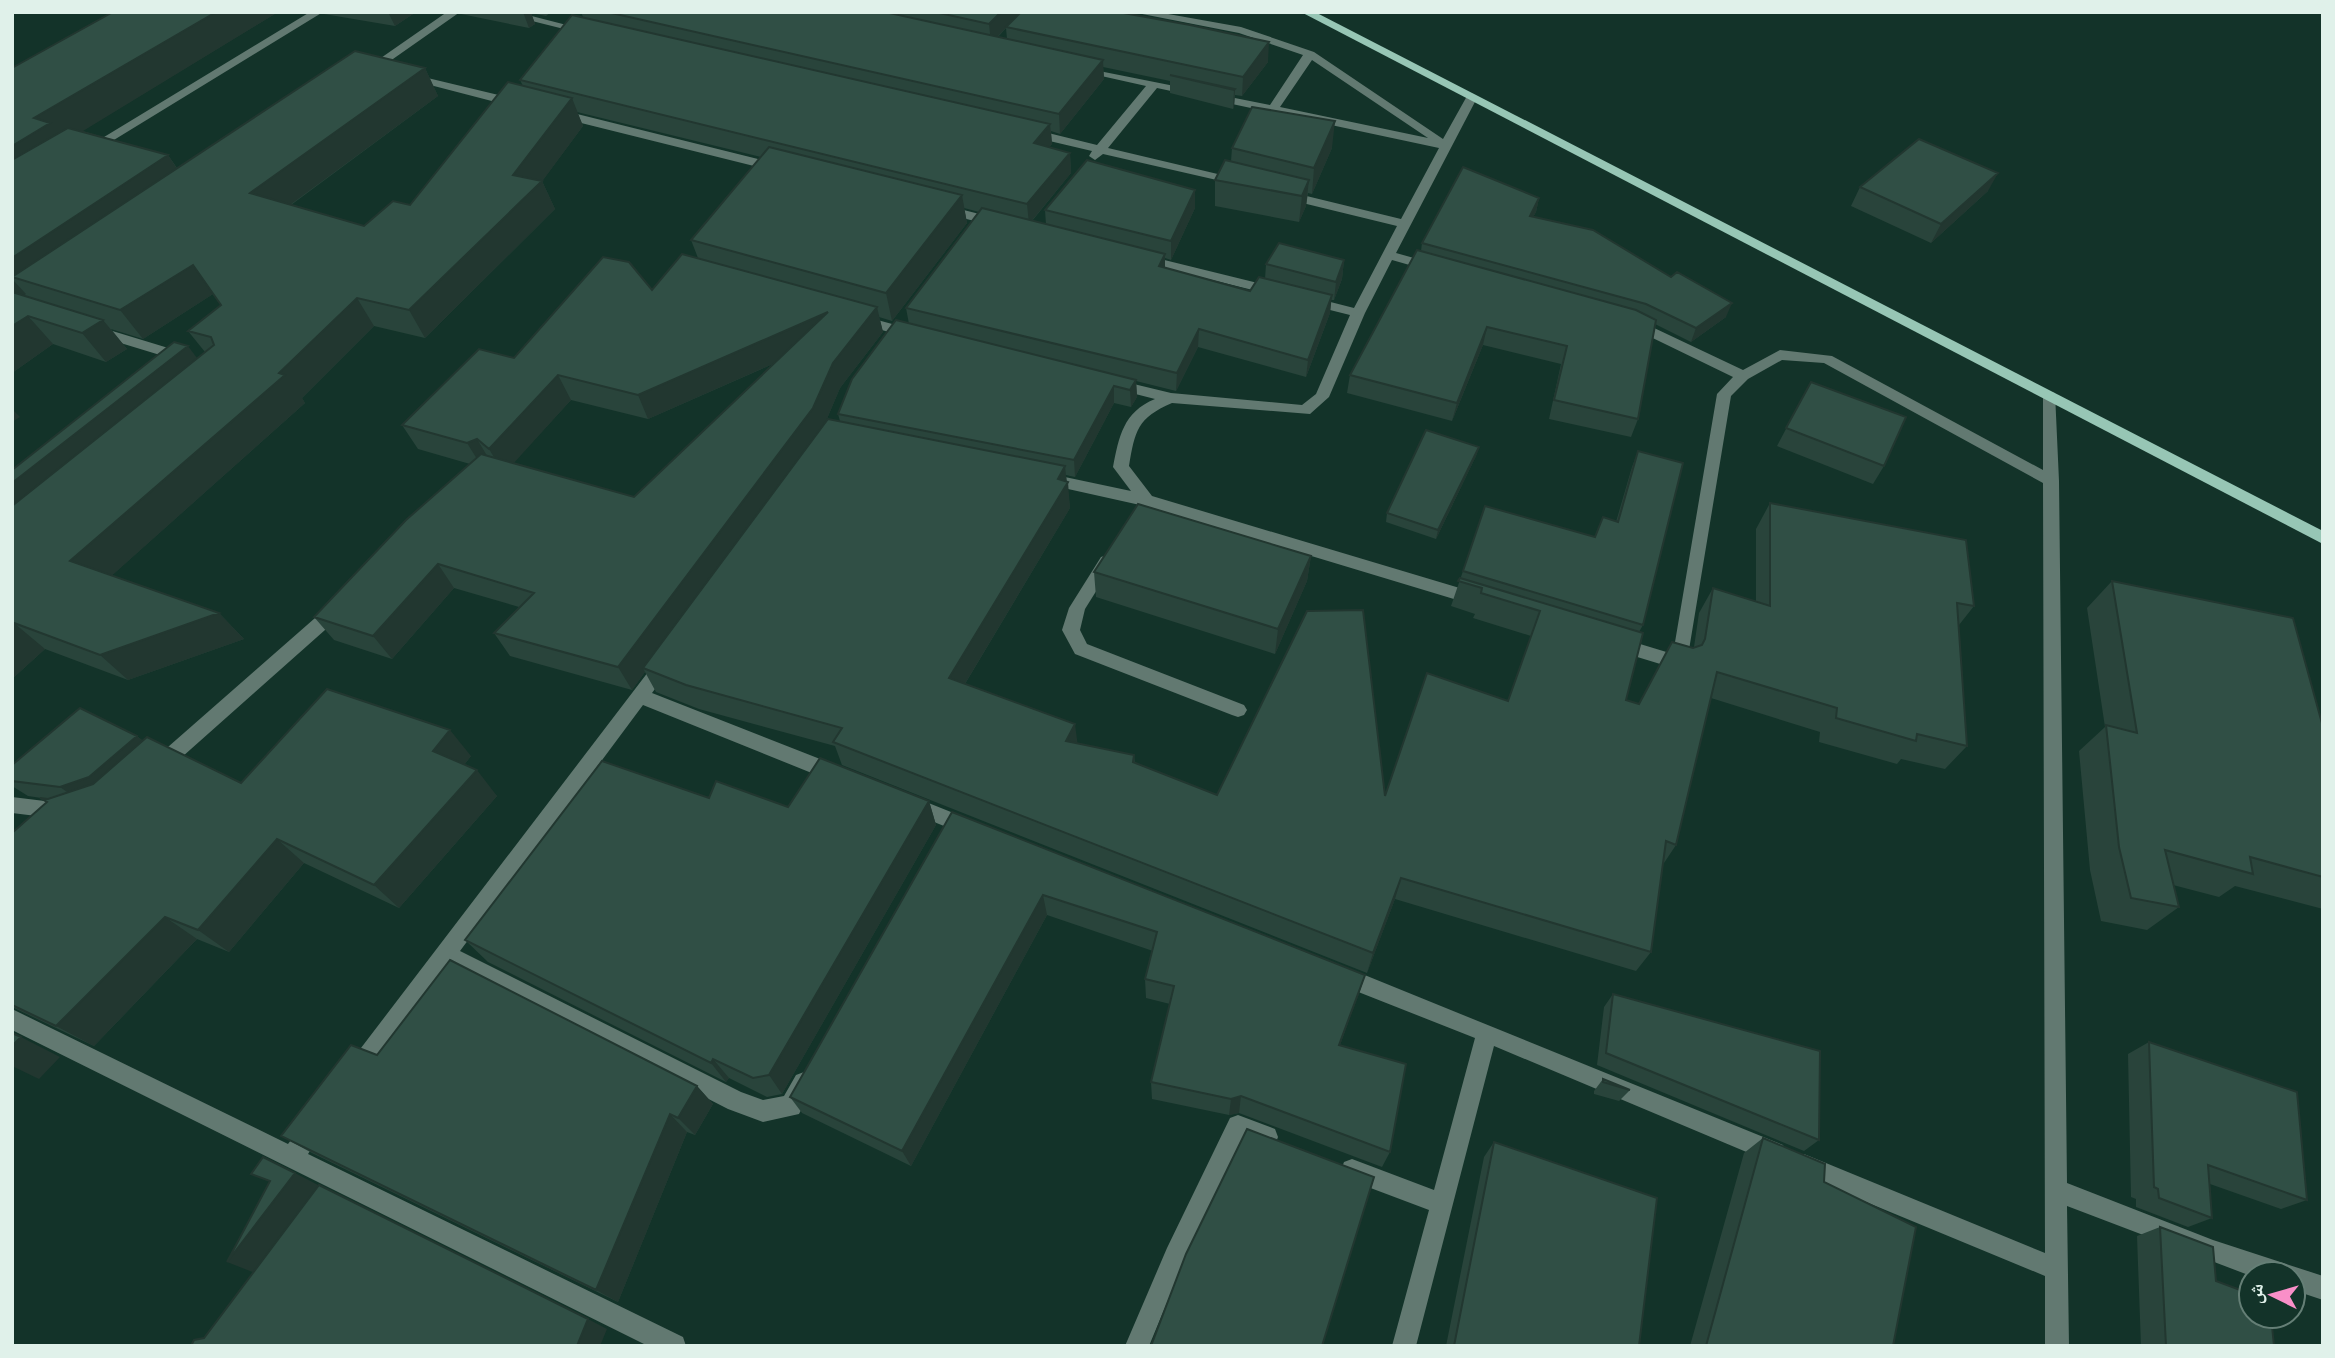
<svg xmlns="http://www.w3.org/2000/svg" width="2335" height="1358" font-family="'Times New Roman','Noto Naskh Arabic',serif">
<rect width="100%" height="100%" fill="#133329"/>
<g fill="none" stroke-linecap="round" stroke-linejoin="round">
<path fill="#627971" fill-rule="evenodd" d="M 310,12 L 323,12 L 91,154 L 81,151 Z
M 447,12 L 460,12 L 373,73 L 365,73 L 365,69 Z
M 496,12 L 516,12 L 590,31 L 584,34 Z
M 1132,12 L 1157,12 L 1241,27 L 1314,52 L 1443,139 L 1467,96 L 1477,98 L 1396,253 L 1439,265 L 1441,268 L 1434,272 L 1392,260 L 1365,313 L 1329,397 L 1310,414 L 1172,403 C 1137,418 1135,431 1129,466 L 1152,496 L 1483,595 L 1485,600 L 1483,605 L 1477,606 L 1149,507 L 1041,483 L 1038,479 L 1041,475 L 1046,473 L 1131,491 L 1113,467 C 1119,437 1123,412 1155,399 L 1108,387 L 1106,384 L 1108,381 L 1113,379 L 1171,393 L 1302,405 L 1316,394 L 1350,315 L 1302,303 L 1300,300 L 1307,296 L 1354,308 L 1397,226 L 1282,198 L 1280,195 L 1286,191 L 1401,219 L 1439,148 L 1157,88 L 1108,148 L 1243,180 L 1243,186 L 1103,154 L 1095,160 L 1089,156 L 1092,151 L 1024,135 L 1024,129 L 1028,128 L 1097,145 L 1146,86 L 1079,71 L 1079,67 L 1270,105 L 1303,55 L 1239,33 ZM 1312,60 L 1428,138 L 1280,107 Z
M 411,74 L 523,101 L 525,104 L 519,108 L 407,79 L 407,75 Z
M 557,109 L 782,165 L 784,168 L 778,172 L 553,116 L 553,110 Z
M 944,205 L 1003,220 L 1004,223 L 998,227 L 939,212 L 938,209 Z
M 1144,255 L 1282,289 L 1284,292 L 1277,296 L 1139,262 L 1137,259 Z
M 859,315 L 918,331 L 920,334 L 913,339 L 854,322 L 854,316 Z
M 1633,318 L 1743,370 L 1780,350 L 1832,356 L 2043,470 L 2043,397 L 2050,392 L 2055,393 L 2059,481 L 2067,1183 L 2213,1240 L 2323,1276 L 2323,1300 L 2293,1290 L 2293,1274 L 2251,1276 L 2067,1206 L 2069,1346 L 2045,1346 L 2045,1276 L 1796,1173 L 1793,1165 L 1796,1157 L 1804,1154 L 2045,1253 L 2043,483 L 1824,363 L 1782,360 L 1748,379 L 1731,396 L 1686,668 L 1680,670 L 1611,649 L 1608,644 L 1611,639 L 1617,637 L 1673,654 L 1717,394 L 1733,377 L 1628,326 L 1626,323 Z
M 96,326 L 188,354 L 190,357 L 183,362 L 91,334 L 89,331 Z
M 1107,555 L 1115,561 L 1085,609 L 1080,630 L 1087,644 L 1244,705 L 1247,710 L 1244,715 L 1238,717 L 1232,715 L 1075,654 L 1062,630 L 1069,608 L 1101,557 Z
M 337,602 L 343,604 L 345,609 L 343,614 L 164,773 L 158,775 L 152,773 L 149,767 L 152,761 L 331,604 Z
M 664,657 L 670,659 L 673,664 L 652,693 L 843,768 L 845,774 L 843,780 L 836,782 L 829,780 L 643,705 L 460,951 L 741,1092 L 763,1100 L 784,1096 L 796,1075 L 804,1072 L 812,1075 L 815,1083 L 799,1114 L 763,1122 L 728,1109 L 449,966 L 364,1079 L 356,1083 L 348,1079 L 345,1072 L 348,1065 L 658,659 Z
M 911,796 L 976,822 L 978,828 L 976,834 L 969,836 L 904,810 L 902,804 L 904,798 Z
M 12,797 L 61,803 L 68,805 L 70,811 L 68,817 L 61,819 L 12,813 Z
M 1340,965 L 1783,1145 L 1786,1153 L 1783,1161 L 1775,1164 L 1494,1046 L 1416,1346 L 1392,1346 L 1429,1210 L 1344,1178 L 1341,1170 L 1344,1162 L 1352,1159 L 1434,1190 L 1475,1038 L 1333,982 L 1330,975 L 1333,968 Z
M 12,1009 L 288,1144 L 306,1120 L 314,1117 L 322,1120 L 325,1128 L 308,1154 L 683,1337 L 686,1346 L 648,1346 L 12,1030 Z
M 1238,1115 L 1275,1129 L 1278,1137 L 1275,1145 L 1267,1148 L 1243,1139 L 1183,1264 L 1149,1346 L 1125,1346 L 1167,1248 L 1230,1118 Z"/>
<path fill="#97c6b5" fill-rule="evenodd" d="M 1301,12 L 1315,12 L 2323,531 L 2323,544 Z"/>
</g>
<path fill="#29443b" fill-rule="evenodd" d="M 278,12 L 82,131 L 168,155 L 177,168 L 425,68 L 438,96 L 291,205 L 364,226 L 410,205 L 523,86 L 520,80 L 583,17 L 581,12 L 1118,12 L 1268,62 L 1242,96 L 1235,95 L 1234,107 L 1233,109 L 1170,93 L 1170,81 L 1103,67 L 1104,79 L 1060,134 L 1051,131 L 1052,144 L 1049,147 L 1070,153 L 1071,173 L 1032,221 L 1046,225 L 1045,210 L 1195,208 L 1171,260 L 1165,258 L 1165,268 L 1250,291 L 1265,279 L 1266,264 L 1344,260 L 1342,279 L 1334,300 L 1331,300 L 1330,313 L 1306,377 L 1198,347 L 1176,391 L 1136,381 L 1137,397 L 1131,407 L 1114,403 L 1075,477 L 1066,475 L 1070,508 L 965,684 L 1078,744 L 1134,755 L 1135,763 L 1217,795 L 1385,796 L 1508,701 L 1531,636 L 1473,618 L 1475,614 L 1451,606 L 1463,571 L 1595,537 L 1616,522 L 1632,467 L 1638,451 L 1643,625 L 1639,632 L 1626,700 L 1639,704 L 1694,647 L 1699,613 L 1713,588 L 1756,601 L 1756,529 L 1770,503 L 1974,606 L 1959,625 L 1967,746 L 1945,769 L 1901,759 L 1897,764 L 1819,742 L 1820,732 L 1711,698 L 1676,845 L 1662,866 L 1651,952 L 1636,971 L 1395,899 L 1367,973 L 842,765 L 835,746 L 699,709 L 656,692 L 645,672 L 632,690 L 510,656 L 494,633 L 519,607 L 454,588 L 392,659 L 334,640 L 314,617 L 470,464 L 418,449 L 402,425 L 514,358 L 652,290 L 698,258 L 691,240 L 761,157 L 577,112 L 583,126 L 542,181 L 555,209 L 425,338 L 374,326 L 302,398 L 305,403 L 111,576 L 219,613 L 244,639 L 128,680 L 45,649 L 12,679 L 12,470 L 197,358 L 205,352 L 188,331 L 221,305 L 213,294 L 143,339 L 111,329 L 127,349 L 106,362 L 53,344 L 12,373 L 12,68 ZM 1006,28 L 1007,39 L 998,37 ZM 964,208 L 979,212 L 906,308 L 909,324 L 838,414 L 840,421 L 826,421 L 840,388 L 883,332 L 879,317 L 892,321 L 967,223 ZM 773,364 L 634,497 L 513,463 L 571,400 L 648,419 Z
M 323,12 L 416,12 L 395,26 L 324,14 Z
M 461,12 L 551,12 L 546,16 L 531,13 L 535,24 L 529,28 L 461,14 Z
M 1232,148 L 1332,148 L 1312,194 L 1308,193 L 1306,206 L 1299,222 L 1215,206 L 1215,180 L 1231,161 Z
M 1860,187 L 1988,191 L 1931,243 L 1851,206 Z
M 1539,198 L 1536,212 L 1533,217 L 1726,317 L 1691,342 L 1655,324 L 1638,419 L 1631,437 L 1549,419 L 1561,364 L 1483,345 L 1452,421 L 1347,393 L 1350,375 L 1421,251 L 1422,243 Z
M 1811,382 L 1884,466 L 1873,484 L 1777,446 Z
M 1479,447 L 1476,456 L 1436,539 L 1386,522 L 1387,513 Z
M 1311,556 L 1307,581 L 1275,654 L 1096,597 L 1094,572 Z
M 2112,581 L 2323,727 L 2323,909 L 2235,886 L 2219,897 L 2173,885 L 2179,907 L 2147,930 L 2101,921 L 2090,870 L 2079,751 L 2105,727 L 2087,608 Z
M 137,736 L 143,741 L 241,783 L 471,756 L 464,765 L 497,796 L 399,908 L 304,863 L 229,952 L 197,939 L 94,1046 L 12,1007 L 12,833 L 47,803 L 40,798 L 48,799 L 28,796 L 12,786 L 12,765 Z
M 709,798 L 788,807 L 929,801 L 936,825 L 782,1094 L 767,1097 L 729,1078 L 726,1082 L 488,962 L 465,940 Z
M 952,812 L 1365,975 L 1340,1045 L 1390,1152 L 1382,1167 L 1239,1113 L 1229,1115 L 1152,1099 L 1151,1082 L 1170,1004 L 1146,998 L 1145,979 L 1153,951 L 1047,915 L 911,1166 L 802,1113 L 790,1097 Z
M 1613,994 L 1819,1140 L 1804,1151 L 1597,1065 L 1604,1007 Z
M 2149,1042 L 2307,1200 L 2281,1209 L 2210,1184 L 2212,1218 L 2188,1227 L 2136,1207 L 2136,1199 L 2131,1197 L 2128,1054 Z
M 377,1055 L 697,1086 L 713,1104 L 695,1135 L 687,1132 L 618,1302 L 312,1153 L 281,1136 Z
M 1603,1079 L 1630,1090 L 1619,1101 L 1594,1094 L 1594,1091 Z
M 1763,1138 L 1824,1182 L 1893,1346 L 1690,1346 L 1744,1153 Z
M 1494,1142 L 1639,1346 L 1446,1346 L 1484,1157 Z
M 2160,1227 L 2216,1281 L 2274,1346 L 2141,1346 L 2137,1236 Z"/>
<path fill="#223730" d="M 216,12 L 278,12 L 65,142 L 12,188 L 12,146 L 34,118 Z
M 388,12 L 416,12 L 395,26 Z
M 523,12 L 531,12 L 535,24 L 529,28 Z
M 1001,12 L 1023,12 L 1006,27 L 1006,28 L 991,43 L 989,24 Z
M 1269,42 L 1268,62 L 1242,96 L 1243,77 Z
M 1103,60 L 1104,79 L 1060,134 L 1059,114 Z
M 425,68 L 438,96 L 268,221 L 250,193 Z
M 1235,89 L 1234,107 L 1233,109 L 1234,90 Z
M 572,98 L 583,126 L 541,183 L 542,181 L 555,209 L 425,338 L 409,310 Z
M 1335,121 L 1332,148 L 1312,194 L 1314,168 Z
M 1050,124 L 1052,144 L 1036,163 L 1034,143 Z
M 1070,153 L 1071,173 L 1029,224 L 1027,204 Z
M 168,155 L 187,184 L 12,278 L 12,258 Z
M 1998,173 L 1988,191 L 1931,243 L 1941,224 Z
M 1309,180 L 1306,206 L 1299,222 L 1302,196 Z
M 1195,190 L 1195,208 L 1171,260 L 1171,241 Z
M 962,195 L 967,223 L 892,321 L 886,293 Z
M 1539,198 L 1536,212 L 1526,230 L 1530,216 Z
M 1165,254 L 1165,272 L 1159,266 Z
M 1344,260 L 1342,279 L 1334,300 L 1336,282 Z
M 193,265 L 213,294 L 143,339 L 120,310 Z
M 12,279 L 26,294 L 12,303 Z
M 1332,295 L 1330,313 L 1306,377 L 1308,360 Z
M 357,298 L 374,326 L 302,398 L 305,403 L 98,588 L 70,561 L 279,373 Z
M 1732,303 L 1726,317 L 1691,342 L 1696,328 Z
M 877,307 L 883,332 L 840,388 L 821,433 L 643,668 L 645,672 L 632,690 L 618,667 L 833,363 Z
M 828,312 L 834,337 L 648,419 L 638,395 Z
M 28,316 L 53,344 L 12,373 L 12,326 Z
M 103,320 L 127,349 L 106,362 L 82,333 Z
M 1487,327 L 1483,345 L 1452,421 L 1457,403 Z
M 1199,329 L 1198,347 L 1176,391 L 1177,373 Z
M 188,346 L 209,374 L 12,532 L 12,483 Z
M 558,375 L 571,400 L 504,474 L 489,449 Z
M 1136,380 L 1137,397 L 1131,407 L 1130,390 Z
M 1114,386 L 1114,403 L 1075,477 L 1074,460 Z
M 12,409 L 20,417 L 12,422 Z
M 477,439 L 492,464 L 482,467 L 467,443 Z
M 1479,447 L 1476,456 L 1436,539 L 1438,530 Z
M 1065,466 L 1067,485 L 1068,482 L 1070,508 L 954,702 L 949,678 Z
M 1311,556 L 1307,581 L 1275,654 L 1278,629 Z
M 438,564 L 454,588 L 392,659 L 373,636 Z
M 219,613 L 244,639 L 128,680 L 100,655 Z
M 14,623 L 45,649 L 12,679 L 12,625 Z
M 1075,724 L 1078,747 L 1066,741 Z
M 450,730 L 471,756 L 455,777 L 433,751 Z
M 137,736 L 156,752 L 81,802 L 60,787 Z
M 477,770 L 497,796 L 399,908 L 374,885 Z
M 929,801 L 936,825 L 782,1094 L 769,1075 Z
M 277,839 L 304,863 L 229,952 L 198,930 Z
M 1401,878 L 1395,899 L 1367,973 L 1373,953 Z
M 1043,895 L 1047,915 L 911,1166 L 902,1151 Z
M 165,917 L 197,939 L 94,1046 L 56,1026 Z
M 1365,975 L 1359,994 L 1333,1062 L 1339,1045 Z
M 21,1037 L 60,1057 L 39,1079 L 12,1066 L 12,1046 Z
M 713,1059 L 729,1078 L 726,1082 L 711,1063 Z
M 697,1086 L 713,1104 L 695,1135 L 678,1118 Z
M 1241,1096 L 1239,1113 L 1229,1115 L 1231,1099 Z
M 670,1114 L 687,1132 L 618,1302 L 596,1290 Z
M 295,1173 L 320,1186 L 255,1273 L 227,1262 Z
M 588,1319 L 607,1329 L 600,1346 L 577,1346 Z"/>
<path fill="#304f45" stroke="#223730" stroke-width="2" d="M 113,12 L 216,12 L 34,118 L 50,123 L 12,146 L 12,68 Z
M 607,12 L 885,12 L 1103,60 L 1059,114 Z
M 935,12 L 1001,12 L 989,24 Z
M 1021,12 L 1118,12 L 1190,25 L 1269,42 L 1243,77 L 1006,27 Z
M 572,15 L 1050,124 L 1034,143 L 1070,153 L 1027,204 L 520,80 Z
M 355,51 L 425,68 L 250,193 L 364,226 L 393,201 L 410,205 L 508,82 L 572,98 L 513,175 L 542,181 L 409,310 L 357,298 L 279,373 L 285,375 L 70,561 L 219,613 L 100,655 L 14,623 L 12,625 L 12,506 L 214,345 L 211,337 L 188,331 L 221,305 L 193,265 L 120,310 L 12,277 Z
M 1170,75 L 1235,89 L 1234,90 Z
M 1252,107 L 1335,121 L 1314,168 L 1232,148 Z
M 68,128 L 168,155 L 12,258 L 12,160 Z
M 1919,139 L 1998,173 L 1941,224 L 1860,187 Z
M 769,147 L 962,195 L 886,293 L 691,240 Z
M 1087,160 L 1195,190 L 1171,241 L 1045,210 Z
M 1225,160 L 1309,180 L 1302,196 L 1215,180 Z
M 1463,167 L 1539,198 L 1530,216 L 1593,230 L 1671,277 L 1677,272 L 1732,303 L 1696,328 L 1646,304 L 1422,243 Z
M 982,208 L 1165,254 L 1159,266 L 1250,291 L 1259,277 L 1332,295 L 1308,360 L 1199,329 L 1177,373 L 906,308 Z
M 1279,243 L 1344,260 L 1336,282 L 1266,264 Z
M 1417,250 L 1636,310 L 1656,320 L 1638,419 L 1554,400 L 1567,346 L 1487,327 L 1457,403 L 1350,375 Z
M 682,254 L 877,307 L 833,363 L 813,408 L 618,667 L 494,633 L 534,593 L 438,564 L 373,636 L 314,617 L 406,520 L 481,454 L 634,497 L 828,312 L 638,395 L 558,375 L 489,449 L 477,439 L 467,443 L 402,425 L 479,349 L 514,358 L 603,257 L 629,262 L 652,290 Z
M 12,292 L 103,320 L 82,333 L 28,316 L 12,326 Z
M 896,320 L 1136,380 L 1130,390 L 1114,386 L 1074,460 L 838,414 L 852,379 Z
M 174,342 L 188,346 L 12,483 L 12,470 Z
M 1811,382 L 1906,417 L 1884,466 L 1786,428 Z
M 828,419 L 1065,466 L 1058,479 L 1068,482 L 949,678 L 1075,724 L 1066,741 L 1134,755 L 1133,762 L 1217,795 L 1307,611 L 1363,610 L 1385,796 L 1427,673 L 1508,701 L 1540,611 L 1481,593 L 1482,588 L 1458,581 L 1460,578 L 1643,633 L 1626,700 L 1639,704 L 1672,642 L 1693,648 L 1702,645 L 1705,639 L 1713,588 L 1770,606 L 1770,503 L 1966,540 L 1974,606 L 1957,603 L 1967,746 L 1917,734 L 1916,741 L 1836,718 L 1837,708 L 1717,672 L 1676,845 L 1666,841 L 1651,952 L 1401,878 L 1373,953 L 833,742 L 842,728 L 686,685 L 643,668 Z
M 1426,430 L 1479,447 L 1438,530 L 1387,513 Z
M 1638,451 L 1683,463 L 1643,625 L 1463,571 L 1485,506 L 1595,537 L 1603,517 L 1618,522 Z
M 1138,504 L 1311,556 L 1278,629 L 1094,572 Z
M 2112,581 L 2293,618 L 2323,727 L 2323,877 L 2250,857 L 2253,874 L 2165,850 L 2179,907 L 2131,898 L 2119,847 L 2106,725 L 2137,733 Z
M 327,689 L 450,730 L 433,751 L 477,770 L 374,885 L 277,839 L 198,930 L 165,917 L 56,1026 L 12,1005 L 12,833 L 47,802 L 40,798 L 48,799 L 93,784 L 147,737 L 241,783 Z
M 80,708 L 137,736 L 89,777 L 60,787 L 12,781 L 12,765 Z
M 820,758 L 929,801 L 769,1075 L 753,1078 L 713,1059 L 711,1063 L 465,940 L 602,761 L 709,798 L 716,781 L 788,807 Z
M 952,812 L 1365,975 L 1339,1045 L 1406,1064 L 1390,1152 L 1241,1096 L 1231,1099 L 1151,1082 L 1174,986 L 1145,979 L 1157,932 L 1043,895 L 902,1151 L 790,1097 Z
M 450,960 L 697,1086 L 678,1118 L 670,1114 L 596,1290 L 281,1136 L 351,1045 L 377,1055 Z
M 1613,994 L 1820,1051 L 1819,1140 L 1606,1053 Z
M 12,1033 L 21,1037 L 12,1046 Z
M 2149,1042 L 2297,1092 L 2307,1200 L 2208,1165 L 2212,1218 L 2159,1198 L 2158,1189 L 2154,1187 Z
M 1603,1079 L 1630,1090 L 1603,1082 Z
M 1247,1129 L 1374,1177 L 1322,1346 L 1151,1346 L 1186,1254 Z
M 1763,1138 L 1825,1164 L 1824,1182 L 1916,1227 L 1893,1346 L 1706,1346 Z
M 1494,1142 L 1657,1198 L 1639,1346 L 1454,1346 Z
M 263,1157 L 295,1173 L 227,1262 L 270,1181 L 251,1174 Z
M 319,1185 L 588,1319 L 577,1346 L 191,1346 L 194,1340 L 204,1338 Z
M 2160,1227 L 2213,1247 L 2216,1281 L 2251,1294 L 2251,1316 L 2271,1316 L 2274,1346 L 2166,1346 Z"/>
<rect width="2335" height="1358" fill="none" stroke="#e0f1ea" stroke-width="28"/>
<g transform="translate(2272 1295) rotate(275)"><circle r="33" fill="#133329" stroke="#657f76" stroke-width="2"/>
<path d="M0-5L12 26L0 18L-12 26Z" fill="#f98fc8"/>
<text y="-10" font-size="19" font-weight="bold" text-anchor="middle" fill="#e0f1ea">ش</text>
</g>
</svg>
